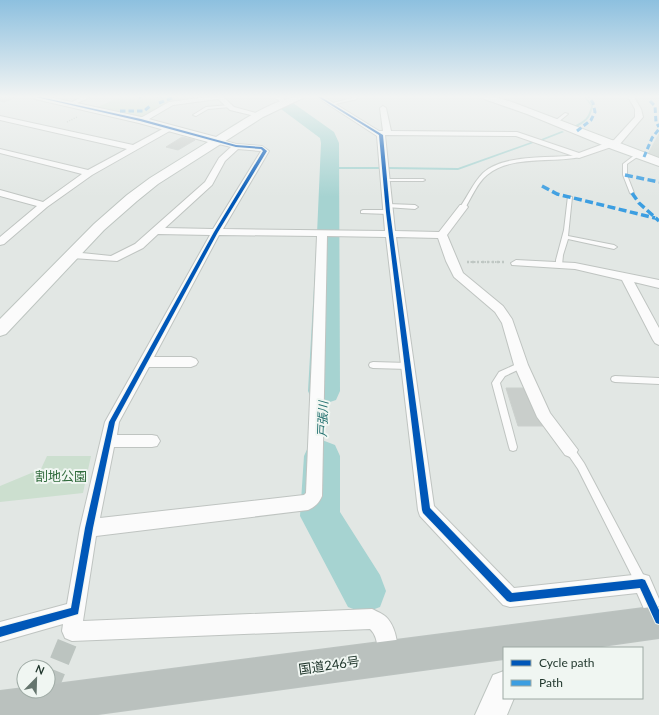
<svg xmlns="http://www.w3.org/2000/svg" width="659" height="715" font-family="Lato,'Noto Sans JP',sans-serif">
<rect width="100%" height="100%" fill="#e2e7e4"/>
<path fill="#d0d8d3" d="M 659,133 L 659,159 L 647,155 Z"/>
<path fill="#ccdfcf" d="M 119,97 L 211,97 L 170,102 L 142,117 L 98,107 Z
M 47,456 L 91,456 L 83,493 L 0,502 L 0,486 L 41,469 Z"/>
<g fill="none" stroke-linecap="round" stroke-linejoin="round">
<path fill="#a6d3d1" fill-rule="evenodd" d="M 154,97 L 160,97 L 173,98 L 172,99 L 155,98 Z
M 584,97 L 586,97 L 593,106 C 590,120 587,120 576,128 L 574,128 L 574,126 C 585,120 588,119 591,106 Z
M 562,131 L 564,132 L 541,141 L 539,140 Z
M 534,141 L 536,142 L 458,170 L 389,169 L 387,168 L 389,167 L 458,168 Z
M 328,167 L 381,167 L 383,168 L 381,169 L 329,169 L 327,168 Z"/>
<path fill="#a6d3d1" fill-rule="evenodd" d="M 287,101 L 293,103 L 334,132 L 339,143 L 340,391 L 336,400 L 324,404 L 312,400 L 308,391 L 317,234 L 321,143 L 320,138 L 281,109 L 279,106 L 281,103 Z
M 322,440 L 335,445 L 340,456 L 340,512 L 380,575 L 386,591 L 380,607 L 364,613 L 348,607 L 300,516 L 304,456 L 309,445 Z"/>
</g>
<path fill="#c9cecb" stroke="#cbd0cd" d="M 0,97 L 16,97 L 4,102 L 0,101 Z
M 182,137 L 195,140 L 178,150 L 166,147 Z
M 506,388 L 530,388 L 544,426 L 518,426 Z"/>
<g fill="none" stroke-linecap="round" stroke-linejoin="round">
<path stroke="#bcc4c0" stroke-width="20" stroke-dasharray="20 10" stroke-linecap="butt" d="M 48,689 L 72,631"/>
<g stroke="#bfc4c1" stroke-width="2">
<path id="lane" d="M 356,97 L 357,99 L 331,105 L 329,104 Z
M 229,105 L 231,106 L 230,107 L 208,109 L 196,116 L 193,115 L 206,107 Z
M 565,113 L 568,114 L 557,123 L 555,123 L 555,121 Z
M 636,154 L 640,155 L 627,164 L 627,175 L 634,193 L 632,194 L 630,193 L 623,175 L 623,164 Z
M 579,155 L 581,155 L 581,157 C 552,163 510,155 487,175 C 477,183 472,197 465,208 L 460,207 C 468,196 473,183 483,173 C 505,153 551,159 579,155 Z
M 383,179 L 423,179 L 425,180 L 423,181 L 383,181 Z
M 568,196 L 572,197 L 568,236 L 614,245 L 617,247 L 614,249 L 568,239 L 563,255 L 562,265 L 559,267 L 556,265 L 556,260 L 564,230 Z
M 388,204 L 415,205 L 418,207 L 415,209 L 386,207 L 385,206 Z
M 363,210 L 388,210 L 391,212 L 388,214 L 361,213 L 361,211 Z
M 373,362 L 408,363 L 411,364 L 412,366 L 411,368 L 408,369 L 373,368 L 370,367 L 369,365 L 370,363 Z
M 521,362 L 524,363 L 525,365 L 524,367 L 505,376 L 500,383 L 517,447 L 516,450 L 513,451 L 510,450 L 509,447 L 492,383 L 499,372 Z
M 615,376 L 659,378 L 659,384 L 615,382 L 612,381 L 611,379 L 612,377 Z
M 570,446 L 573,447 L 584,463 L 645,578 L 646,582 L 645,586 L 641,587 L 637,586 L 578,469 L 567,453 L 566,450 L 567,447 Z"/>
</g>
<g stroke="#bfc4c1" stroke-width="2">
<path id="street" d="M 82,97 L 90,97 L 73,105 L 68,104 Z
M 207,97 L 223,97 L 234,107 L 263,115 L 259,117 L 230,110 L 218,99 L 173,105 L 144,122 L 137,120 L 169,102 Z
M 274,97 L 281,97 L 287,102 L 282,103 Z
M 317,97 L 324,97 L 379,131 L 383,131 L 380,108 L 383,106 L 386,108 L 391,131 L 517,132 L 579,153 L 614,140 L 635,117 L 635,109 L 628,97 L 634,97 L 641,109 L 643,117 L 620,144 L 579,158 L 516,136 L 385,135 L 395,231 L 439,232 L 460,205 L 466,205 L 468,207 L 447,235 L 463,273 L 503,306 L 512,319 L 528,365 L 550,413 L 578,450 L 575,455 L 570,457 L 565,455 L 537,417 L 514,365 L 502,323 L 495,312 L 454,277 L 446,261 L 438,238 L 396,237 L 434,506 L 514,588 L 642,574 L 649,576 L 659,599 L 659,630 L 652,627 L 637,593 L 510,607 L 503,605 L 420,516 L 418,510 L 386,237 L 327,236 L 322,496 C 319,503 315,507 308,510 L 96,536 L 83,621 L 372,609 C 378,612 384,614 388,619 C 397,630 400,651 395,664 L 388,667 L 381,664 C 376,653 380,638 370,629 L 72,641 L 65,638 L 62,631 L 63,624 L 0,642 L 0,622 L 67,604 L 80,528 L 105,422 L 210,235 L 158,234 L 143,248 L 117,261 L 72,258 L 67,255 L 72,252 L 111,256 L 135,244 L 205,182 L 219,158 L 231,147 L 215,143 L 214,141 L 218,139 L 236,144 L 262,146 L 269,151 L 223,229 L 385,231 L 377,136 ZM 238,149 L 261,151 L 213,229 L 165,228 L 212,185 L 225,161 ZM 219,235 L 317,236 L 306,493 L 304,495 L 100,518 L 114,447 L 152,447 L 157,446 L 160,441 L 157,436 L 152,435 L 117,435 L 119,422 L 149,367 L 191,367 L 196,365 L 198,362 L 196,359 L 191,357 L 154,357 Z
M 0,116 L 133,145 L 168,126 L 175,128 L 92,175 L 47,207 L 4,244 L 0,245 L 0,237 L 37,206 L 0,196 L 0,190 L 43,202 L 82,174 L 0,153 L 0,149 L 88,170 L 127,149 L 0,120 Z
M 516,260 L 575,263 L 659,280 L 659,288 L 634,282 L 659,328 L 659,345 L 655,343 L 653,340 L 622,280 L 575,269 L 512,265 L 511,263 Z"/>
</g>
<g stroke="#bec5c1" stroke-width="2">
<path id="secondary" d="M 33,97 L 49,97 L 141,117 L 216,137 C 237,124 281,93 305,97 L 263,117 L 158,184 L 137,201 L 104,230 L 6,334 L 0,336 L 0,319 L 94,224 L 127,195 L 150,178 L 208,142 L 139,123 L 35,99 Z
M 482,97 L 496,97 L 512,102 L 659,158 L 659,166 L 612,149 L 527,114 L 484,99 Z
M 504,671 L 504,698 L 514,698 L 507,715 L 475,715 L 493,675 Z"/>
</g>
<g stroke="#bcc3c0" stroke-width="2">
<path id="highway" d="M 659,606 L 659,638 L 588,648 L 504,648 L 504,659 L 91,715 L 0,715 L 0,691 L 24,688 L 24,691 L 48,691 L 48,685 Z"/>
</g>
<path stroke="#bfc7c3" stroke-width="1.5" stroke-dasharray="1 1.5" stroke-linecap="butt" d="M 67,122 L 77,117"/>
<path stroke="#bfc7c3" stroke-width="2" stroke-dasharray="1.5 2" stroke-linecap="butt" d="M 467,262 L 504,262"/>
<path stroke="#bfc7c3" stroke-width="2.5" stroke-dasharray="2 3" stroke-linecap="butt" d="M 467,262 L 504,262"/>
<use href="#lane" fill="#fbfbfb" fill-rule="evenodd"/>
<use href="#street" fill="#fbfbfb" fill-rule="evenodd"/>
<use href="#secondary" fill="#fbfbfb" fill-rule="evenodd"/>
<use href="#highway" fill="#bac1be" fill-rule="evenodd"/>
<path stroke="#3c9ee1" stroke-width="3" stroke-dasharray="5.5 3" stroke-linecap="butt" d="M 139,97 L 141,97
M 650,101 L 655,106 L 656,122 L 659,127
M 159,103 L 174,97
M 120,111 L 144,111 L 150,106
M 577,131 L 591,120 L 595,112 L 593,103 L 589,97
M 644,157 L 652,138 L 659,129"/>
<path stroke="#3c9ee1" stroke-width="3.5" stroke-dasharray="8 3.5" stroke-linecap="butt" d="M 625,175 L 659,182
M 542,186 L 557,194 L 655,218
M 632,193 L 639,203 L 659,221"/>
<g stroke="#f0f6f2" stroke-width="2">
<path id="cycleway" d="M 36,97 L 40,97 L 141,119 L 236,145 L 262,147 L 267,151 L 218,232 L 115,422 L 93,528 L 78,614 L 0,637 L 0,627 L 71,608 L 85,528 L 109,422 L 214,232 L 263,151 L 261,149 L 236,147 L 140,121 Z
M 318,97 L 321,97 L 383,135 L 390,212 L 430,508 L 512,593 L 642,579 L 645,580 L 659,610 L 659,624 L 656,623 L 640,588 L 510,602 L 507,601 L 423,513 L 422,510 L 386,212 L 379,135 Z"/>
</g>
<use href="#cycleway" fill="#0057b8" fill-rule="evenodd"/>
</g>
<linearGradient id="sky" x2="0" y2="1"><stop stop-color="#8dc0df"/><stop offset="0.49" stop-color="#f2f4f3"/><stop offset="1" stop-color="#f2f4f3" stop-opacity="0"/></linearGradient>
<rect width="659" height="197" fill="url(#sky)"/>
<g text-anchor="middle" stroke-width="4" stroke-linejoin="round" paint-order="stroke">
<g font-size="12" font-style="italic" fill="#216f6e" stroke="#f0f6f2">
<text transform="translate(323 419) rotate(-88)" y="4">戸張川</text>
</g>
<g font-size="13" fill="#306b3c" stroke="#f0f6f2">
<text x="61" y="481">割地公園</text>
</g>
<g font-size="13" fill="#22382e" stroke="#f0f6f2">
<text transform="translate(329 665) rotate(-8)" y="5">国道246号</text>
</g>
</g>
<rect x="503" y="647" width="140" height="52" fill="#f0f6f2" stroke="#9eaaa4"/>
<rect x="511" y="660" width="20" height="6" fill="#0057b8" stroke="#9eaaa4"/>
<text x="539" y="667" font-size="12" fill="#22382e">Cycle path</text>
<rect x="511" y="680" width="20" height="6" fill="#3c9ee1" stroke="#9eaaa4"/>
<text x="539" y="687" font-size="12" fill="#22382e">Path</text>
<g transform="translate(36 679) rotate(23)"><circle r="19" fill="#f0f6f2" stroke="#9eaaa4"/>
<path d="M0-3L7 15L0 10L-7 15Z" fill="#65756e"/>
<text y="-6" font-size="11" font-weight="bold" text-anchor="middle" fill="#22382e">N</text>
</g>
</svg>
